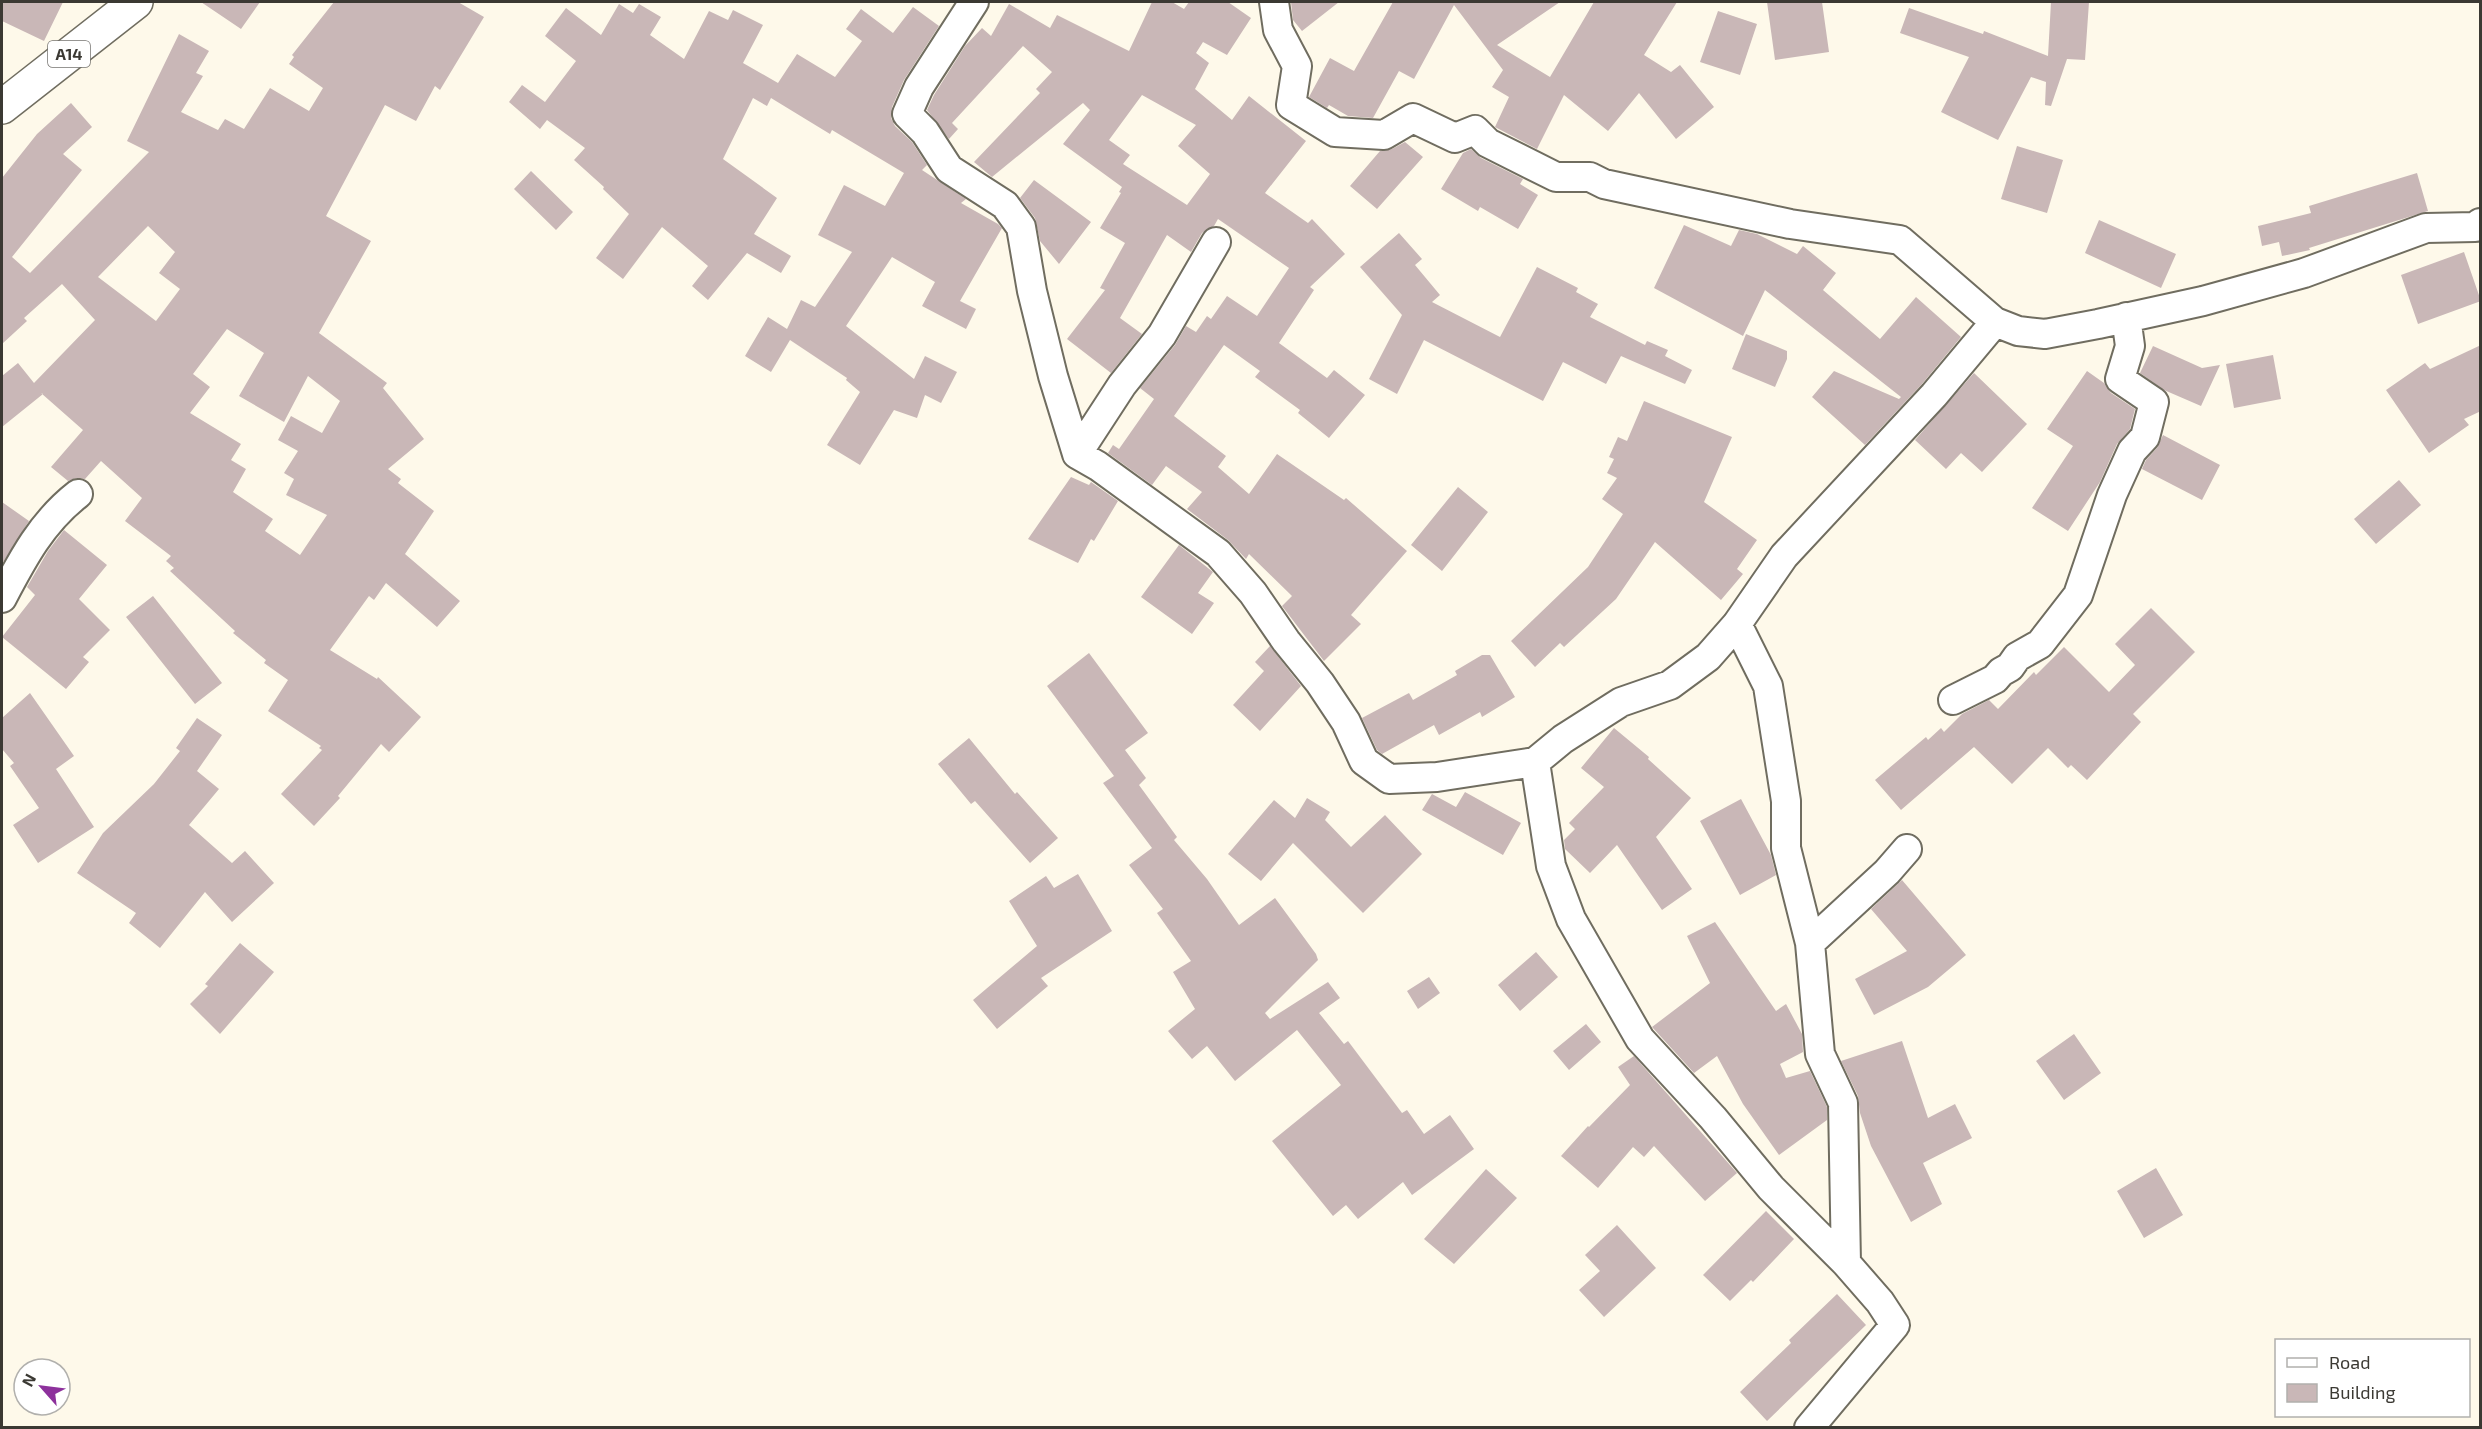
<svg xmlns="http://www.w3.org/2000/svg" width="2482" height="1429" font-family="'Exo 2',sans-serif">
<rect width="100%" height="100%" fill="#fef9ea"/>
<path fill="#c9b7b7" fill-rule="evenodd" d="M 2,2 L 63,2 L 44,41 L 2,21 Z
M 201,2 L 260,2 L 241,29 Z
M 334,2 L 458,2 L 484,17 L 440,90 L 435,86 L 416,121 L 385,105 L 326,216 L 371,241 L 319,333 L 387,383 L 383,388 L 424,439 L 388,469 L 401,479 L 398,483 L 434,511 L 405,554 L 460,601 L 437,627 L 386,583 L 374,600 L 369,596 L 330,650 L 377,679 L 378,677 L 421,717 L 389,752 L 381,744 L 338,796 L 340,798 L 314,826 L 281,794 L 322,750 L 319,748 L 321,746 L 268,711 L 288,680 L 264,663 L 266,660 L 233,633 L 235,631 L 170,571 L 174,568 L 166,561 L 171,556 L 125,521 L 142,498 L 101,461 L 85,479 L 76,478 L 68,481 L 51,467 L 83,430 L 41,393 L 43,394 L 2,427 L 2,376 L 18,363 L 34,383 L 95,320 L 62,284 L 24,318 L 27,321 L 2,344 L 2,178 L 37,134 L 71,103 L 92,127 L 63,154 L 82,170 L 12,257 L 30,273 L 149,152 L 127,141 L 179,34 L 209,51 L 196,73 L 203,76 L 181,112 L 218,130 L 225,119 L 244,129 L 270,88 L 309,111 L 323,88 L 289,64 L 294,57 L 292,55 ZM 148,226 L 175,252 L 159,273 L 180,289 L 156,321 L 98,277 ZM 227,329 L 264,353 L 239,396 L 284,422 L 308,376 L 340,401 L 322,433 L 291,416 L 278,440 L 298,451 L 284,473 L 294,479 L 286,495 L 327,515 L 300,555 L 265,531 L 273,519 L 233,492 L 246,469 L 231,460 L 241,444 L 190,413 L 210,387 L 193,374 Z
M 1152,2 L 1172,2 L 1184,9 L 1189,2 L 1228,2 L 1251,18 L 1227,55 L 1203,42 L 1196,53 L 1209,63 L 1195,89 L 1232,120 L 1249,96 L 1306,141 L 1265,193 L 1308,223 L 1312,219 L 1345,254 L 1310,287 L 1314,290 L 1279,343 L 1327,378 L 1334,370 L 1365,395 L 1329,438 L 1298,413 L 1300,410 L 1255,377 L 1260,371 L 1224,345 L 1174,416 L 1226,456 L 1218,467 L 1249,494 L 1277,454 L 1344,500 L 1346,498 L 1407,551 L 1351,615 L 1361,624 L 1324,661 L 1282,606 L 1292,596 L 1249,554 L 1246,559 L 1228,540 L 1187,509 L 1202,492 L 1166,466 L 1152,485 L 1108,453 L 1113,445 L 1119,449 L 1154,399 L 1140,388 L 1175,345 L 1186,326 L 1196,332 L 1207,316 L 1211,319 L 1227,296 L 1257,316 L 1289,268 L 1218,219 L 1214,226 L 1202,233 L 1191,252 L 1167,235 L 1120,318 L 1142,334 L 1111,373 L 1067,339 L 1105,290 L 1100,288 L 1125,243 L 1100,228 L 1121,193 L 1119,192 L 1122,187 L 1063,144 L 1090,110 L 1083,103 L 992,177 L 974,162 L 1040,93 L 1036,89 L 1052,72 L 1023,46 L 952,123 L 958,129 L 949,139 L 927,110 L 934,95 L 965,46 L 982,28 L 991,36 L 1009,4 L 1050,28 L 1057,15 L 1129,51 ZM 1142,95 L 1196,125 L 1178,146 L 1210,174 L 1187,205 L 1123,164 L 1130,155 L 1109,140 Z
M 1291,2 L 1339,2 L 1302,31 L 1293,20 Z
M 1393,2 L 1560,2 L 1497,45 L 1550,77 L 1594,2 L 1677,2 L 1644,55 L 1671,72 L 1680,65 L 1714,107 L 1676,139 L 1639,93 L 1608,131 L 1564,95 L 1537,149 L 1495,127 L 1509,97 L 1492,87 L 1503,70 L 1454,5 L 1414,79 L 1399,71 L 1373,118 L 1348,116 L 1329,105 L 1327,108 L 1309,97 L 1330,58 L 1354,71 Z
M 1767,2 L 1822,2 L 1829,52 L 1775,60 Z
M 2051,2 L 2089,2 L 2085,60 L 2067,59 L 2051,106 L 2045,105 L 2046,82 L 2031,77 L 1998,140 L 1941,112 L 1969,57 L 1900,33 L 1909,8 L 1983,34 L 1984,31 L 2048,56 Z
M 619,4 L 633,13 L 639,4 L 661,17 L 650,35 L 684,59 L 709,11 L 728,20 L 733,10 L 763,25 L 743,63 L 778,83 L 797,54 L 835,77 L 862,41 L 846,29 L 861,9 L 893,33 L 913,7 L 939,26 L 904,80 L 892,107 L 891,118 L 895,126 L 912,142 L 927,165 L 922,170 L 966,199 L 961,203 L 998,224 L 1002,228 L 960,301 L 976,309 L 966,329 L 922,306 L 935,282 L 892,257 L 846,326 L 914,379 L 925,356 L 957,372 L 941,403 L 925,395 L 917,418 L 894,410 L 860,465 L 827,445 L 860,392 L 846,380 L 847,378 L 790,340 L 771,372 L 745,356 L 768,317 L 787,329 L 801,300 L 815,307 L 852,252 L 818,235 L 844,185 L 885,206 L 904,173 L 832,130 L 830,134 L 771,98 L 767,106 L 753,98 L 723,159 L 777,198 L 754,234 L 791,256 L 781,273 L 747,253 L 708,300 L 692,286 L 708,266 L 662,227 L 623,279 L 596,258 L 629,214 L 603,189 L 604,187 L 574,160 L 585,148 L 547,120 L 540,129 L 509,102 L 522,85 L 545,102 L 576,61 L 545,36 L 566,8 L 601,35 Z
M 1718,11 L 1757,24 L 1740,75 L 1700,62 Z
M 1405,142 L 1423,157 L 1377,209 L 1350,186 L 1380,151 L 1392,149 Z
M 2017,146 L 2063,160 L 2047,213 L 2001,199 Z
M 1471,149 L 1481,158 L 1523,179 L 1520,184 L 1538,195 L 1518,229 L 1480,207 L 1478,211 L 1441,189 L 1463,153 Z
M 531,171 L 573,212 L 556,230 L 514,189 Z
M 2417,173 L 2428,211 L 2309,248 L 2310,250 L 2282,256 L 2279,242 L 2262,246 L 2258,226 L 2311,213 L 2309,206 Z
M 1034,180 L 1091,222 L 1059,264 L 1040,241 L 1035,218 L 1020,198 Z
M 2099,220 L 2176,254 L 2161,288 L 2085,253 Z
M 1684,225 L 1731,246 L 1739,230 L 1757,234 L 1797,254 L 1803,246 L 1836,273 L 1823,290 L 1880,339 L 1916,297 L 1961,337 L 1922,384 L 1865,445 L 1812,397 L 1834,371 L 1899,399 L 1901,397 L 1765,290 L 1743,336 L 1654,288 Z
M 1399,233 L 1422,259 L 1415,265 L 1440,295 L 1432,302 L 1500,337 L 1537,267 L 1578,288 L 1576,292 L 1598,304 L 1590,317 L 1645,345 L 1647,341 L 1668,350 L 1665,356 L 1692,370 L 1685,384 L 1621,356 L 1606,384 L 1563,362 L 1543,401 L 1424,340 L 1397,394 L 1369,379 L 1402,315 L 1360,267 Z
M 2464,252 L 2481,301 L 2418,324 L 2401,275 Z
M 1746,334 L 1787,351 L 1787,359 L 1775,387 L 1732,369 Z
M 2481,345 L 2481,411 L 2464,419 L 2469,425 L 2429,453 L 2386,390 L 2425,363 L 2430,369 Z
M 2153,346 L 2202,368 L 2220,365 L 2201,406 L 2164,390 L 2140,373 Z
M 2273,355 L 2281,399 L 2234,408 L 2226,364 Z
M 2087,371 L 2104,383 L 2111,393 L 2135,409 L 2130,429 L 2117,444 L 2100,482 L 2068,531 L 2032,508 L 2073,446 L 2047,429 Z
M 1974,373 L 2027,424 L 1982,472 L 1961,453 L 1946,469 L 1915,440 Z
M 1644,401 L 1732,437 L 1704,502 L 1757,540 L 1737,569 L 1743,574 L 1721,600 L 1655,542 L 1616,599 L 1564,647 L 1560,643 L 1535,667 L 1511,641 L 1588,567 L 1623,514 L 1602,499 L 1617,478 L 1607,473 L 1614,459 L 1609,457 L 1618,437 L 1627,441 Z
M 2163,435 L 2220,465 L 2202,500 L 2142,469 L 2146,460 L 2157,448 Z
M 1071,477 L 1089,485 L 1091,482 L 1118,501 L 1094,541 L 1091,539 L 1078,563 L 1028,539 Z
M 2399,480 L 2421,505 L 2376,544 L 2354,519 Z
M 1458,487 L 1488,512 L 1442,571 L 1411,545 Z
M 2,502 L 29,521 L 2,564 Z
M 64,530 L 107,565 L 79,599 L 110,630 L 83,657 L 89,662 L 66,689 L 2,637 L 35,595 L 27,587 L 48,551 Z
M 1179,545 L 1213,572 L 1198,593 L 1214,603 L 1192,634 L 1141,597 Z
M 153,596 L 222,683 L 195,704 L 126,617 Z
M 2151,608 L 2195,652 L 2133,714 L 2141,722 L 2087,780 L 2071,765 L 2068,768 L 2048,748 L 2012,784 L 1974,747 L 1901,810 L 1875,780 L 1926,737 L 1928,740 L 1941,728 L 1944,732 L 1962,714 L 1989,700 L 1998,709 L 2034,672 L 2036,675 L 2064,647 L 2109,692 L 2135,665 L 2115,644 Z
M 1270,646 L 1301,686 L 1260,731 L 1233,705 L 1264,671 L 1255,662 Z
M 1089,653 L 1148,733 L 1125,750 L 1146,778 L 1139,785 L 1177,837 L 1174,840 L 1207,879 L 1239,925 L 1275,898 L 1316,954 L 1318,960 L 1265,1013 L 1270,1019 L 1328,982 L 1340,998 L 1319,1013 L 1344,1044 L 1348,1041 L 1402,1113 L 1407,1110 L 1424,1134 L 1450,1115 L 1474,1149 L 1412,1195 L 1403,1182 L 1358,1219 L 1346,1205 L 1333,1216 L 1272,1141 L 1341,1085 L 1297,1030 L 1235,1081 L 1207,1046 L 1192,1059 L 1168,1031 L 1195,1009 L 1173,972 L 1191,961 L 1157,913 L 1163,909 L 1129,865 L 1152,848 L 1103,783 L 1114,776 L 1047,686 Z
M 1482,655 L 1490,655 L 1515,697 L 1482,717 L 1480,712 L 1439,735 L 1434,725 L 1382,754 L 1377,750 L 1362,718 L 1409,693 L 1413,700 L 1457,675 L 1455,671 Z
M 30,693 L 74,756 L 56,769 L 94,827 L 38,863 L 13,825 L 39,808 L 10,766 L 14,763 L 2,749 L 2,718 Z
M 197,718 L 222,735 L 197,771 L 219,789 L 189,825 L 232,863 L 245,851 L 274,883 L 232,922 L 205,892 L 160,948 L 129,923 L 136,913 L 77,873 L 103,833 L 154,784 L 180,751 L 176,748 Z
M 1614,728 L 1649,757 L 1648,759 L 1691,798 L 1656,837 L 1692,889 L 1662,910 L 1617,845 L 1590,873 L 1565,849 L 1564,840 L 1575,829 L 1569,823 L 1604,787 L 1581,768 Z
M 969,738 L 1015,794 L 1017,792 L 1058,838 L 1030,863 L 975,801 L 971,804 L 938,764 Z
M 1465,792 L 1521,823 L 1503,855 L 1422,810 L 1432,794 L 1456,807 Z
M 1307,798 L 1330,812 L 1325,820 L 1351,847 L 1385,815 L 1422,854 L 1363,913 L 1293,843 L 1261,881 L 1228,854 L 1274,800 L 1295,818 Z
M 1741,799 L 1771,855 L 1776,875 L 1740,895 L 1700,821 Z
M 1078,874 L 1112,931 L 1041,978 L 1048,986 L 997,1029 L 973,1000 L 1037,946 L 1009,901 L 1046,876 L 1054,888 Z
M 1902,880 L 1966,955 L 1928,987 L 1874,1015 L 1855,979 L 1907,951 L 1871,909 Z
M 1715,922 L 1776,1011 L 1786,1004 L 1802,1034 L 1803,1052 L 1780,1064 L 1786,1078 L 1810,1071 L 1827,1107 L 1827,1120 L 1779,1155 L 1743,1104 L 1717,1056 L 1694,1073 L 1652,1027 L 1710,983 L 1687,936 Z
M 240,943 L 274,972 L 220,1034 L 190,1004 L 208,986 L 205,984 Z
M 1536,952 L 1558,977 L 1520,1011 L 1498,985 Z
M 1429,977 L 1440,993 L 1418,1009 L 1407,991 Z
M 1586,1024 L 1601,1042 L 1569,1070 L 1553,1051 Z
M 2074,1034 L 2101,1073 L 2064,1100 L 2036,1061 Z
M 1902,1041 L 1928,1118 L 1955,1104 L 1972,1138 L 1923,1163 L 1942,1204 L 1911,1222 L 1871,1146 L 1860,1113 L 1858,1096 L 1841,1061 Z
M 1634,1056 L 1737,1173 L 1705,1201 L 1654,1146 L 1644,1157 L 1633,1147 L 1598,1188 L 1561,1156 L 1588,1126 L 1589,1127 L 1630,1085 L 1618,1067 Z
M 2156,1168 L 2183,1215 L 2144,1238 L 2117,1191 Z
M 1486,1169 L 1517,1198 L 1454,1264 L 1424,1239 Z
M 1766,1211 L 1794,1239 L 1753,1282 L 1751,1280 L 1730,1301 L 1703,1275 Z
M 1617,1225 L 1656,1268 L 1604,1317 L 1579,1290 L 1600,1271 L 1585,1255 Z
M 1837,1294 L 1866,1325 L 1767,1421 L 1740,1392 L 1791,1343 L 1789,1340 Z"/>
<g fill="none" stroke-linecap="round" stroke-linejoin="round">
<g stroke="#706d60" stroke-width="32">
<path id="minor" d="M 974,2 L 919,87 L 907,114 L 925,132 L 949,169 L 1005,205 L 1021,227 L 1032,291 L 1053,376 L 1077,454 L 1098,466 L 1218,553 L 1253,593 L 1286,641 L 1320,683 L 1346,722 L 1364,761 L 1389,779 L 1437,777 L 1535,762
M 1274,2 L 1278,30 L 1297,66 L 1291,105 L 1335,132 L 1384,135 L 1413,118 L 1455,138 L 1475,130 L 1488,143 L 1556,177 L 1590,177 L 1604,184 L 1790,224 L 1900,240 L 1995,322
M 1077,454 L 1122,385 L 1162,335 L 1216,242
M 2,598 C 23,558 42,522 78,494
M 1737,624 L 1768,686 L 1786,801 L 1786,848 L 1810,943 L 1820,1054 L 1843,1103 L 1846,1263
M 1953,700 L 1995,679 L 2001,672 L 2010,667 L 2017,657 L 2040,644 L 2078,595 L 2112,495 L 2132,451 L 2145,437 L 2154,402 L 2120,379 L 2130,346 L 2126,317
M 1810,943 L 1887,872 L 1907,849
M 1809,1428 L 1895,1325 L 1880,1302 L 1846,1263 L 1771,1188 L 1713,1118 L 1640,1039 L 1571,919 L 1551,866 L 1535,762 L 1563,739 L 1621,702 L 1670,685 L 1708,657 L 1737,624 L 1784,556 L 1934,395 L 1995,322 L 2018,331 L 2045,334 L 2098,324 L 2203,301 L 2304,273 L 2426,228 L 2475,227 L 2480,223"/>
</g>
<g stroke="#706d60" stroke-width="36">
<path id="highway" d="M 2,107 L 136,2"/>
</g>
<use href="#minor" stroke="#fff" stroke-width="28"/>
<use href="#highway" stroke="#fff" stroke-width="33"/>
</g>
<g text-anchor="middle" stroke-width="4.5" stroke-linejoin="round" paint-order="stroke">
<rect fill="#fff" stroke="#767470" stroke-width="1.5" x="48" y="41" width="42" height="26" rx="4.5"/>
<g font-size="16" font-weight="bold" fill="#3b3933">
<text x="69" y="60">A14</text>
</g>
</g>
<rect width="2482" height="1429" fill="none" stroke="#3b3933" stroke-width="6"/>
<rect x="2275" y="1339" width="195" height="78" fill="#ffffff" stroke="#b1b0ad" stroke-width="1.5"/>
<rect x="2287" y="1358" width="30" height="9" fill="#ffffff" stroke="#b1b0ad" stroke-width="1.5"/>
<text x="2329" y="1369" font-size="18" fill="#3b3933">Road</text>
<rect x="2287" y="1384" width="30" height="18" fill="#c9b7b7" stroke="#b1b0ad" stroke-width="1.5"/>
<text x="2329" y="1399" font-size="18" fill="#3b3933">Building</text>
<g transform="translate(42 1387) rotate(298)"><circle r="28" fill="#ffffff" stroke="#b1b0ad" stroke-width="1.5"/>
<path d="M0-4.5L10 22L0 15L-10 22Z" fill="#8d319c"/>
<text y="-9" font-size="16" font-weight="bold" text-anchor="middle" fill="#3b3933">N</text>
</g>
</svg>
